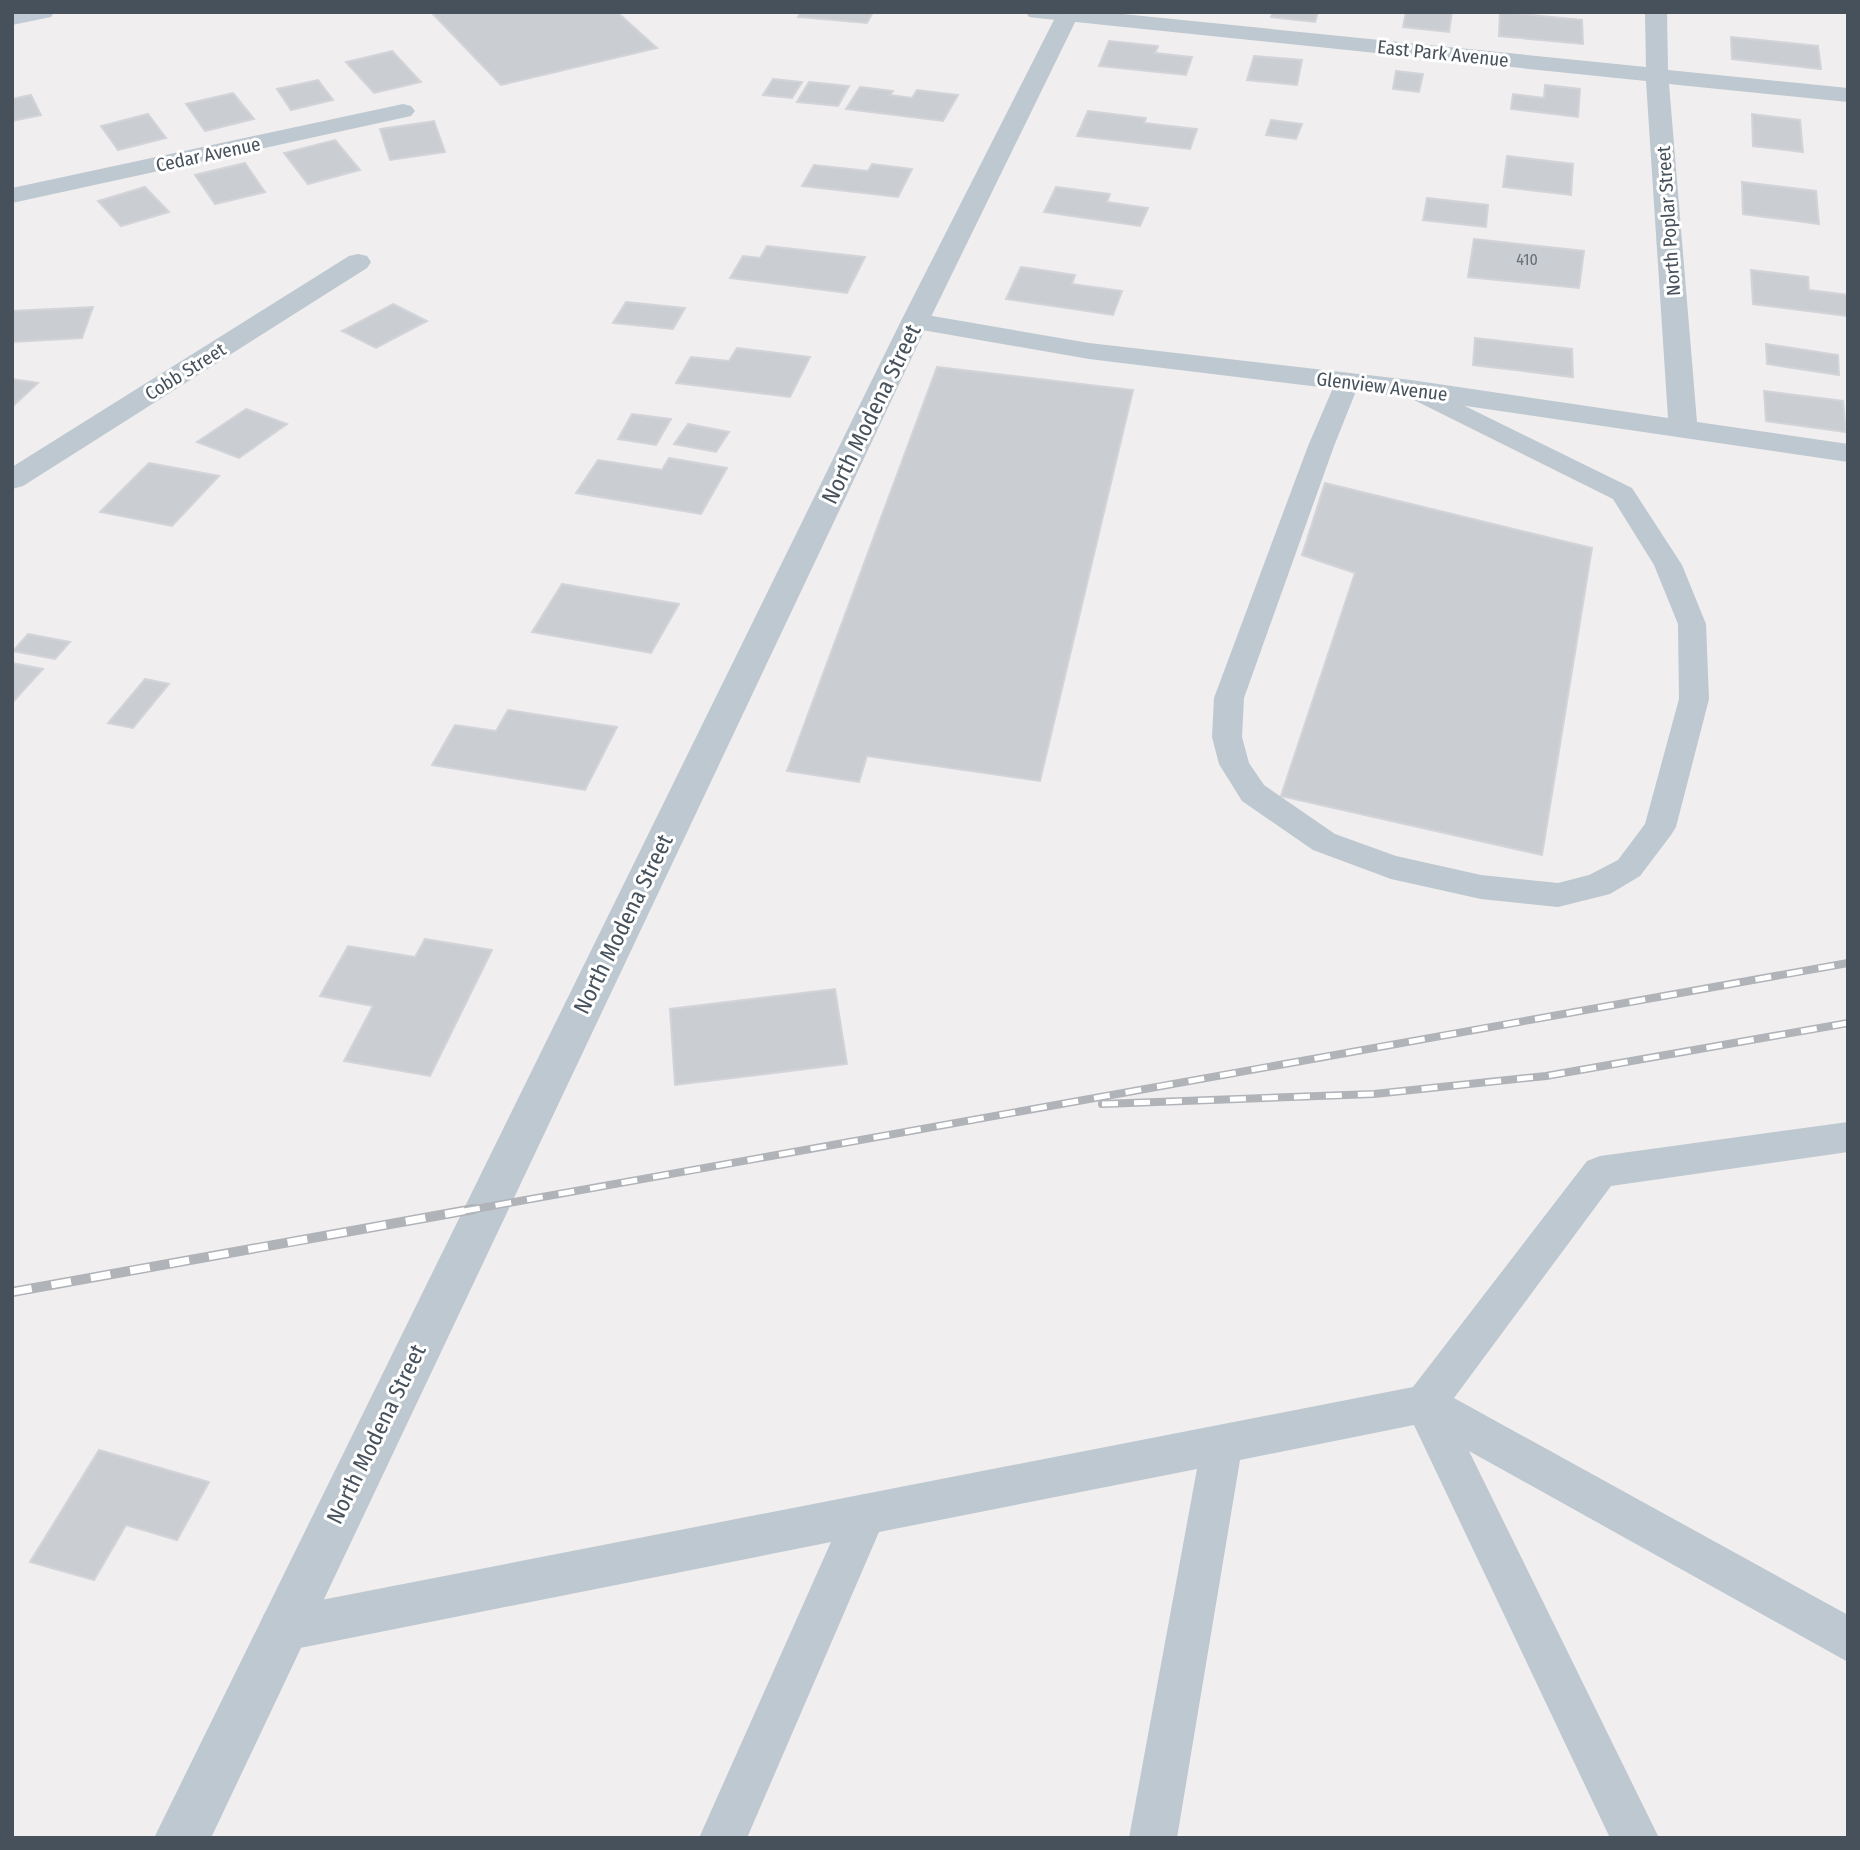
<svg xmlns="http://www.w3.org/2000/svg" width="1860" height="1850" font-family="'Fira Sans Condensed',sans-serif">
<rect width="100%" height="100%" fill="#f0eeee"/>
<path fill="#cacdd2" stroke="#d2d4d9" stroke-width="2" d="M 431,12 L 617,12 L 657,48 L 501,85 Z
M 801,12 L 873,12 L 867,23 L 798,17 Z
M 1273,12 L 1318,12 L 1315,22 L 1271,17 Z
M 1406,12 L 1452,12 L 1449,32 L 1403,27 Z
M 1500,12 L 1582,20 L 1583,44 L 1499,36 Z
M 1731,37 L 1818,46 L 1821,69 L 1732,59 Z
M 1109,41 L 1158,46 L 1155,53 L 1192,57 L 1186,75 L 1099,66 Z
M 392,51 L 421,82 L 374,93 L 346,62 Z
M 1254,56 L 1302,60 L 1297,85 L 1247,80 Z
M 1396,71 L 1423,74 L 1419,92 L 1393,89 Z
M 773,79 L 802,82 L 792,98 L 763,95 Z
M 318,80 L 333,100 L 291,110 L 277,89 Z
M 809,82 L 849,86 L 838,106 L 797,102 Z
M 1545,85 L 1580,89 L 1578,117 L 1511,109 L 1513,94 L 1544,98 Z
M 860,87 L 893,91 L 890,95 L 912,98 L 917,90 L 958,95 L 943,121 L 846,109 Z
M 233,93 L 254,119 L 205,131 L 186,104 Z
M 31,95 L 41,115 L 12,121 L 12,99 Z
M 1088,111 L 1146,118 L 1144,123 L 1197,129 L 1190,149 L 1077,136 Z
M 148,114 L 166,138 L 118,150 L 101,126 Z
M 1752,114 L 1800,120 L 1803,152 L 1753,146 Z
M 1271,120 L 1302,124 L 1296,139 L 1266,135 Z
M 434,121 L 445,152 L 390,160 L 380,129 Z
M 335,140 L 360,170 L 308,184 L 284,153 Z
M 1507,156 L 1573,164 L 1571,195 L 1503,187 Z
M 245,163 L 265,192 L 215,204 L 195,175 Z
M 872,164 L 912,169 L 898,197 L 802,186 L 814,165 L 868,171 Z
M 1742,182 L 1816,191 L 1819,224 L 1743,214 Z
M 145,187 L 169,212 L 121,226 L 98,201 Z
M 1056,187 L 1110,194 L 1107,202 L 1148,208 L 1140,226 L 1044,212 Z
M 1427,198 L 1488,205 L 1486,227 L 1423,220 Z
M 1474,239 L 1584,251 L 1579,288 L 1468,277 Z
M 767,246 L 865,257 L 847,293 L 730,278 L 743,256 L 760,258 Z
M 1021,267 L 1075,275 L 1072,284 L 1122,291 L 1113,315 L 1006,299 Z
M 1751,270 L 1808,277 L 1809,290 L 1848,295 L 1848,316 L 1753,304 Z
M 626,302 L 685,308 L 673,329 L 613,323 Z
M 393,304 L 427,321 L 376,348 L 342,331 Z
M 93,307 L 82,338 L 12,342 L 12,311 Z
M 1475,338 L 1572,349 L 1573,377 L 1473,365 Z
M 1766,344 L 1838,355 L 1839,375 L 1767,364 Z
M 737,348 L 810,357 L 790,397 L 676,383 L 691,357 L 729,361 Z
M 937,367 L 1133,390 L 1040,781 L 867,756 L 859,782 L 787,771 Z
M 12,379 L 38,383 L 12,407 Z
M 1764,391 L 1843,401 L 1846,432 L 1766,421 Z
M 246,409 L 287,424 L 239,458 L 197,442 Z
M 632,414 L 671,419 L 656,445 L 618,439 Z
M 688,424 L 729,432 L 716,452 L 674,444 Z
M 669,458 L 727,468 L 701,514 L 576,493 L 598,460 L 662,470 Z
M 149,463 L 219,476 L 172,526 L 100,512 Z
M 1325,483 L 1592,548 L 1542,855 L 1281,796 L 1355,573 L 1302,555 Z
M 562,584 L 679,604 L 651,653 L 532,632 Z
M 28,634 L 70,642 L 55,659 L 13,651 Z
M 12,663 L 43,669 L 12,703 Z
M 145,679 L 169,684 L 133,728 L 108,723 Z
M 508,710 L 617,727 L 585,790 L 432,765 L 455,725 L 496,731 Z
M 425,939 L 492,950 L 430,1076 L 344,1061 L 373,1006 L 320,996 L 348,946 L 415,957 Z
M 835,989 L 847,1064 L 675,1085 L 670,1009 Z
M 99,1450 L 209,1482 L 177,1540 L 126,1525 L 94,1580 L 30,1562 Z"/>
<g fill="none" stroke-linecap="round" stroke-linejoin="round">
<path fill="#bec8d0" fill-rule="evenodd" d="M 1348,374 L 1357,376 L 1360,381 L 1334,446 L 1244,698 L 1242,737 L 1249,763 L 1264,785 L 1335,834 L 1396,856 L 1481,875 L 1558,883 L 1589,875 L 1618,860 L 1645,824 L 1679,699 L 1678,624 L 1654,565 L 1613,499 L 1402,394 L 1399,389 L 1402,384 L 1411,382 L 1420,384 L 1632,488 L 1682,565 L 1706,624 L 1709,699 L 1676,827 L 1671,835 L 1640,876 L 1610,894 L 1558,907 L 1481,899 L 1391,879 L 1313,850 L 1242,801 L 1219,764 L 1212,737 L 1214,698 L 1308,446 L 1336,381 L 1339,376 Z
M 1848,1122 L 1848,1152 L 1611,1186 L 1454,1398 L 1848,1615 L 1848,1662 L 1469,1451 L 1659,1838 L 1610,1838 L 1414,1425 L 1240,1460 L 1177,1838 L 1129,1838 L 1197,1469 L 879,1532 L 747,1838 L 699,1838 L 831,1542 L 280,1652 L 264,1646 L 258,1630 L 264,1614 L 280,1608 L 1413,1387 L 1587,1161 L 1600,1156 Z"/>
<path fill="#bec8d0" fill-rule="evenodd" d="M 1026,12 L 1103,12 L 1646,67 L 1645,12 L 1667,12 L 1668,70 L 1848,88 L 1848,102 L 1669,84 L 1697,422 L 1848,444 L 1848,462 L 1411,398 L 1089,359 L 905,327 L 901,321 L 905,315 L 915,313 L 1089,343 L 1411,380 L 1668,418 L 1646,81 L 1037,18 L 1029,17 Z
M 403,104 L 411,106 L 415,111 L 411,116 L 12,203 L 12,188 Z
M 358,254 L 367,256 L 371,262 L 367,268 L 23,486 L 12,489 L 12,467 L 349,256 Z"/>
<path fill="#bec8d0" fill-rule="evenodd" d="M 1058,12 L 1080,12 L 929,321 L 211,1838 L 154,1838 L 901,321 Z"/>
<path fill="#c0cad7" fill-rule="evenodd" d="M 12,12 L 54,12 L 51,17 L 12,25 Z"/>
<g stroke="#b0b3b8" stroke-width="8">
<path id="rail-far1" d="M 1102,1104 L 1374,1094 L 1546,1076 L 1848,1023
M 464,1211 L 1848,963"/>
</g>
<g stroke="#b0b3b8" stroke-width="10">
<path id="rail" d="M 12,1292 L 474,1209"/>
</g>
<use href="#rail-far1" stroke="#fff" stroke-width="5" stroke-dasharray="16" stroke-linecap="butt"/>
<use href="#rail" stroke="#fff" stroke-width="7" stroke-dasharray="20" stroke-linecap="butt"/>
</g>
<g text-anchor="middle" stroke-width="6" stroke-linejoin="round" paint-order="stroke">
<g font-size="16" fill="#677079">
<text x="1527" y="265">410</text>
</g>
<g font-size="19" fill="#46515b" stroke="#fff">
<text transform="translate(1443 53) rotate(6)" y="7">East Park Avenue</text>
<text transform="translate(208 154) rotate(-12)" y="7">Cedar Avenue</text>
<text transform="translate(1668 221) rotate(-94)" y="7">North Poplar Street</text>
<text transform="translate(185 371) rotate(-32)" y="7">Cobb Street</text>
<text transform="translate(1382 386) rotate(7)" y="7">Glenview Avenue</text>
</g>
<g font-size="23" fill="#46515b" stroke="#fff">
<text transform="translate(871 414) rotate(-64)" y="8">North Modena Street</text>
<text transform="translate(623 924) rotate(-64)" y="8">North Modena Street</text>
<text transform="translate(376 1434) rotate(-64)" y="8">North Modena Street</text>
</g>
</g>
<rect width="1860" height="1850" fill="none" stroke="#46515b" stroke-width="28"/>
</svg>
